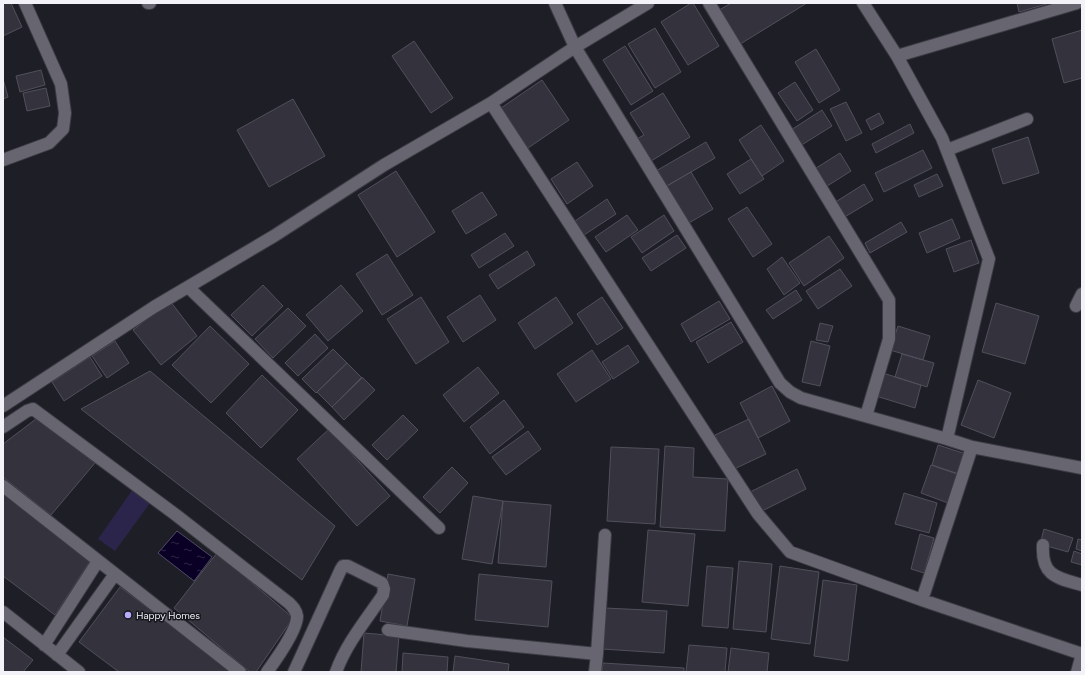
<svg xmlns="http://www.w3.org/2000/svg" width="1085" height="675" font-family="Figtree,sans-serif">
<defs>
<pattern id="water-ripples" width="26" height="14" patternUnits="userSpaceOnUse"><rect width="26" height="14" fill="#0a0026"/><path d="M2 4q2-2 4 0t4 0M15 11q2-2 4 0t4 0" fill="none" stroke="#2e2646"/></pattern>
</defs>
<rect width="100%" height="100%" fill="#1e1e27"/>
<path fill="#2b254b" d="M 133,489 L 150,503 L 115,551 L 98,539 Z"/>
<path fill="url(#water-ripples)" stroke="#504965" d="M 177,531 L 212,557 L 194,581 L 158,553 Z"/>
<path fill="#34333d" stroke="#50505b" d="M 5,3 L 11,3 L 22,27 L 3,36 L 3,4 Z
M 691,3 L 693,3 L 719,46 L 688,65 L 661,22 Z
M 731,3 L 807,3 L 737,46 L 716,12 Z
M 1017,3 L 1050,3 L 1019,12 Z
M 655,28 L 681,72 L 655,88 L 628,44 Z
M 1082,30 L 1082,78 L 1064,83 L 1052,39 Z
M 414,41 L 453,98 L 431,113 L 392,56 Z
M 625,46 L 653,91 L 631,105 L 603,60 Z
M 816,49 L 840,90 L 819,103 L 795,62 Z
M 41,70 L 45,85 L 20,92 L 16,76 Z
M 3,79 L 8,97 L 3,99 Z
M 542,80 L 569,120 L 528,148 L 501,108 Z
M 795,82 L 813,110 L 797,121 L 778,93 Z
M 46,88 L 50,106 L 27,111 L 23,93 Z
M 663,93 L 690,137 L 648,163 L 635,140 L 644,135 L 630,113 Z
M 293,99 L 325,156 L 269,187 L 237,130 Z
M 846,102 L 862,133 L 846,141 L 830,109 Z
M 822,110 L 832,126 L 800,146 L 791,130 Z
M 879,113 L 884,123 L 871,130 L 866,120 Z
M 910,124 L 914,133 L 876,153 L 872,144 Z
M 761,125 L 784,161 L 762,176 L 739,140 Z
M 1028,137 L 1039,173 L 1003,184 L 992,149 Z
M 706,142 L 715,158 L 665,187 L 656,171 Z
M 923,150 L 932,168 L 884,192 L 875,173 Z
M 840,153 L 851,171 L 824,188 L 813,170 Z
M 751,159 L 764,179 L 740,194 L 727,174 Z
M 577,162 L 593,186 L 567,204 L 551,179 Z
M 396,171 L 435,232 L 397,257 L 358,195 Z
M 691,172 L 713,209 L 687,224 L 665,187 Z
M 937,174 L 943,186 L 919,197 L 914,185 Z
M 864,184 L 873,200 L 843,218 L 834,203 Z
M 482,192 L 497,215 L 466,234 L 452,211 Z
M 607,199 L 616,214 L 584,235 L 575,221 Z
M 747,207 L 772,244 L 753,257 L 728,219 Z
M 627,215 L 638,230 L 606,252 L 595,237 Z
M 664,215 L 674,231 L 642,253 L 631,237 Z
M 952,219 L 960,238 L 927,253 L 919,233 Z
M 901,222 L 907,232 L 870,253 L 865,243 Z
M 505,233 L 514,246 L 479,268 L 471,255 Z
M 677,235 L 686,248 L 651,271 L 642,258 Z
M 829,236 L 844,258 L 804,286 L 789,263 Z
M 971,240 L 979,263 L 954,272 L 946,249 Z
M 527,251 L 535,265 L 498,289 L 489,275 Z
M 387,254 L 413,295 L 382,315 L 356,274 Z
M 782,257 L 800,283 L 784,295 L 767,269 Z
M 840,269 L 852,286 L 818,309 L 806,291 Z
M 263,285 L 283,306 L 252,336 L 231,315 Z
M 341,285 L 363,311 L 328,341 L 306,315 Z
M 796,290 L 802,300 L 773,319 L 766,310 Z
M 480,295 L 496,320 L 463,342 L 447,317 Z
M 421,297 L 449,342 L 416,364 L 387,319 Z
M 556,297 L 573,323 L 535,349 L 518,323 Z
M 602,297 L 623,328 L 597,345 L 577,314 Z
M 170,301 L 197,336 L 161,365 L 133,330 Z
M 719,301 L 730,319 L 691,342 L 681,324 Z
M 996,303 L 1039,316 L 1025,364 L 982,352 Z
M 288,308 L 306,326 L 273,358 L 255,339 Z
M 731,322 L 743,342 L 708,363 L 696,342 Z
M 820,323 L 833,326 L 828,342 L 816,340 Z
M 210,326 L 249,364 L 211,403 L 172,365 Z
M 898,326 L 930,336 L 923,360 L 890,350 Z
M 315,334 L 328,348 L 298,376 L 285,363 Z
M 115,341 L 129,363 L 107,378 L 92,356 Z
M 811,341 L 830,346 L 820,386 L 802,382 Z
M 628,345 L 639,362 L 613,379 L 602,362 Z
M 333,349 L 347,363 L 316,393 L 302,379 Z
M 592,350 L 611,379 L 576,402 L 557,374 Z
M 902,354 L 934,363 L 927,387 L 895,377 Z
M 90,357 L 102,376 L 64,401 L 52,382 Z
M 347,363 L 362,378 L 332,407 L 317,392 Z
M 478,367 L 499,393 L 464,422 L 443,395 Z
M 150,371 L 335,526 L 302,580 L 81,409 Z
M 883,373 L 921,385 L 915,408 L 876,396 Z
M 262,375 L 298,410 L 261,448 L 226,413 Z
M 362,377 L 375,390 L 344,420 L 332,407 Z
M 978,380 L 1011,393 L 994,438 L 961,425 Z
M 772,386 L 790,421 L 758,438 L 740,403 Z
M 504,400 L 524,427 L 490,454 L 470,427 Z
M 403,415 L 418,430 L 387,460 L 372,445 Z
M 36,419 L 95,463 L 51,515 L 3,477 L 3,444 Z
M 749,419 L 766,454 L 732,470 L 715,435 Z
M 329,429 L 390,496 L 357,526 L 297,459 Z
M 528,431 L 541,449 L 506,475 L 492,457 Z
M 938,445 L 966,454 L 959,474 L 932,465 Z
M 665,446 L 694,448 L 693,477 L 728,479 L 725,531 L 660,527 Z
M 611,447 L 659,449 L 655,524 L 607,521 Z
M 931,465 L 957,474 L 948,503 L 921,493 Z
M 452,467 L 468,483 L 440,513 L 423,497 Z
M 797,469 L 806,489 L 760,512 L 750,492 Z
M 3,493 L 90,561 L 55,615 L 3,576 Z
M 904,493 L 937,503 L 929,533 L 895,524 Z
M 473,496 L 503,501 L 492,564 L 462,559 Z
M 503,501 L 551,505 L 546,567 L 498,563 Z
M 1044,529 L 1073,538 L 1068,552 L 1040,544 Z
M 648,530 L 695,534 L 688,606 L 642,602 Z
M 920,534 L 934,538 L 924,573 L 911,569 Z
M 1078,539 L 1082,540 L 1082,551 L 1076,549 Z
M 1074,551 L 1082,554 L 1082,565 L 1071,562 Z
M 217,553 L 293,618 L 256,672 L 250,672 L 174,608 Z
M 739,561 L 772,564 L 766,632 L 733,629 Z
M 707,566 L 733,568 L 728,628 L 702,626 Z
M 780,566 L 819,572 L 810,644 L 771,639 Z
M 388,574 L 415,579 L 407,626 L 380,621 Z
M 479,574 L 552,581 L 548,627 L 475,620 Z
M 823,580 L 857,585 L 848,661 L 814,656 Z
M 120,587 L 233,672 L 119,672 L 79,642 Z
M 605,608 L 667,611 L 664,653 L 602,649 Z
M 364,633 L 399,636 L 396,672 L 361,672 Z
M 3,637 L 33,660 L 23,672 L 3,672 Z
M 689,645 L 727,648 L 725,672 L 686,672 Z
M 731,648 L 769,653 L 767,672 L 728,672 Z
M 403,653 L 448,657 L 447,672 L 402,672 Z
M 455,656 L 509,664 L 508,672 L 453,672 Z
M 603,663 L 684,668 L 684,672 L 602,672 Z"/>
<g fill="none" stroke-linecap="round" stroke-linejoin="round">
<g stroke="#3b3b43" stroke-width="14">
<path id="minor" d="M 148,3 L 150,3
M 555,3 L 575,47 L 780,383 L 790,392 L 801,398 L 947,439 L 972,447 L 1082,468
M 709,3 L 889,300 L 889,339 L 866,416
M 863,3 L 897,56 L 942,138 L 989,259 L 947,439
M 897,56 L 1077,3
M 491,103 L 758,514 L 790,552 L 922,600 L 1082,654 L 1077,672
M 947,150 L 1027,119
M 3,160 L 49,143 L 63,129 L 65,113 L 61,84 L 25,3
M 188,287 L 439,528
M 1076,306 L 1082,294
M 3,406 L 154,307 L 274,236 L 384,165 L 491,103 L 575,47 L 648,3
M 3,427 L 27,411 L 33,409 L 176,515 L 289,603 C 293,607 296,610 297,616 C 298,629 275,661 267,672
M 3,486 L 240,672
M 1043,545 C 1041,576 1057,578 1082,585
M 922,600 L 972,447
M 3,612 L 79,672
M 388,630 L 467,641 L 597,654 L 595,672
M 44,645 L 98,561
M 597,654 L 605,535
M 57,655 L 115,574
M 294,672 L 341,569 L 343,566 L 348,566 L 382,583 L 384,589 L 383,595 C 366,620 346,644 336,672"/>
</g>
<use href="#minor" stroke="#666570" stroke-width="12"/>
</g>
<circle fill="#b4acf9" stroke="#15151d" stroke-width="1.5" cx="128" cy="615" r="4"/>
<g text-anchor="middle" stroke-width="3" stroke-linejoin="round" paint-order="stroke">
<g font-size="10" fill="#f2f2f8" stroke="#15151d" text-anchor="start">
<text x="136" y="619">Happy Homes</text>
</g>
</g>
<rect width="1085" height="675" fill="none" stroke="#f2f2f8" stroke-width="8"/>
</svg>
